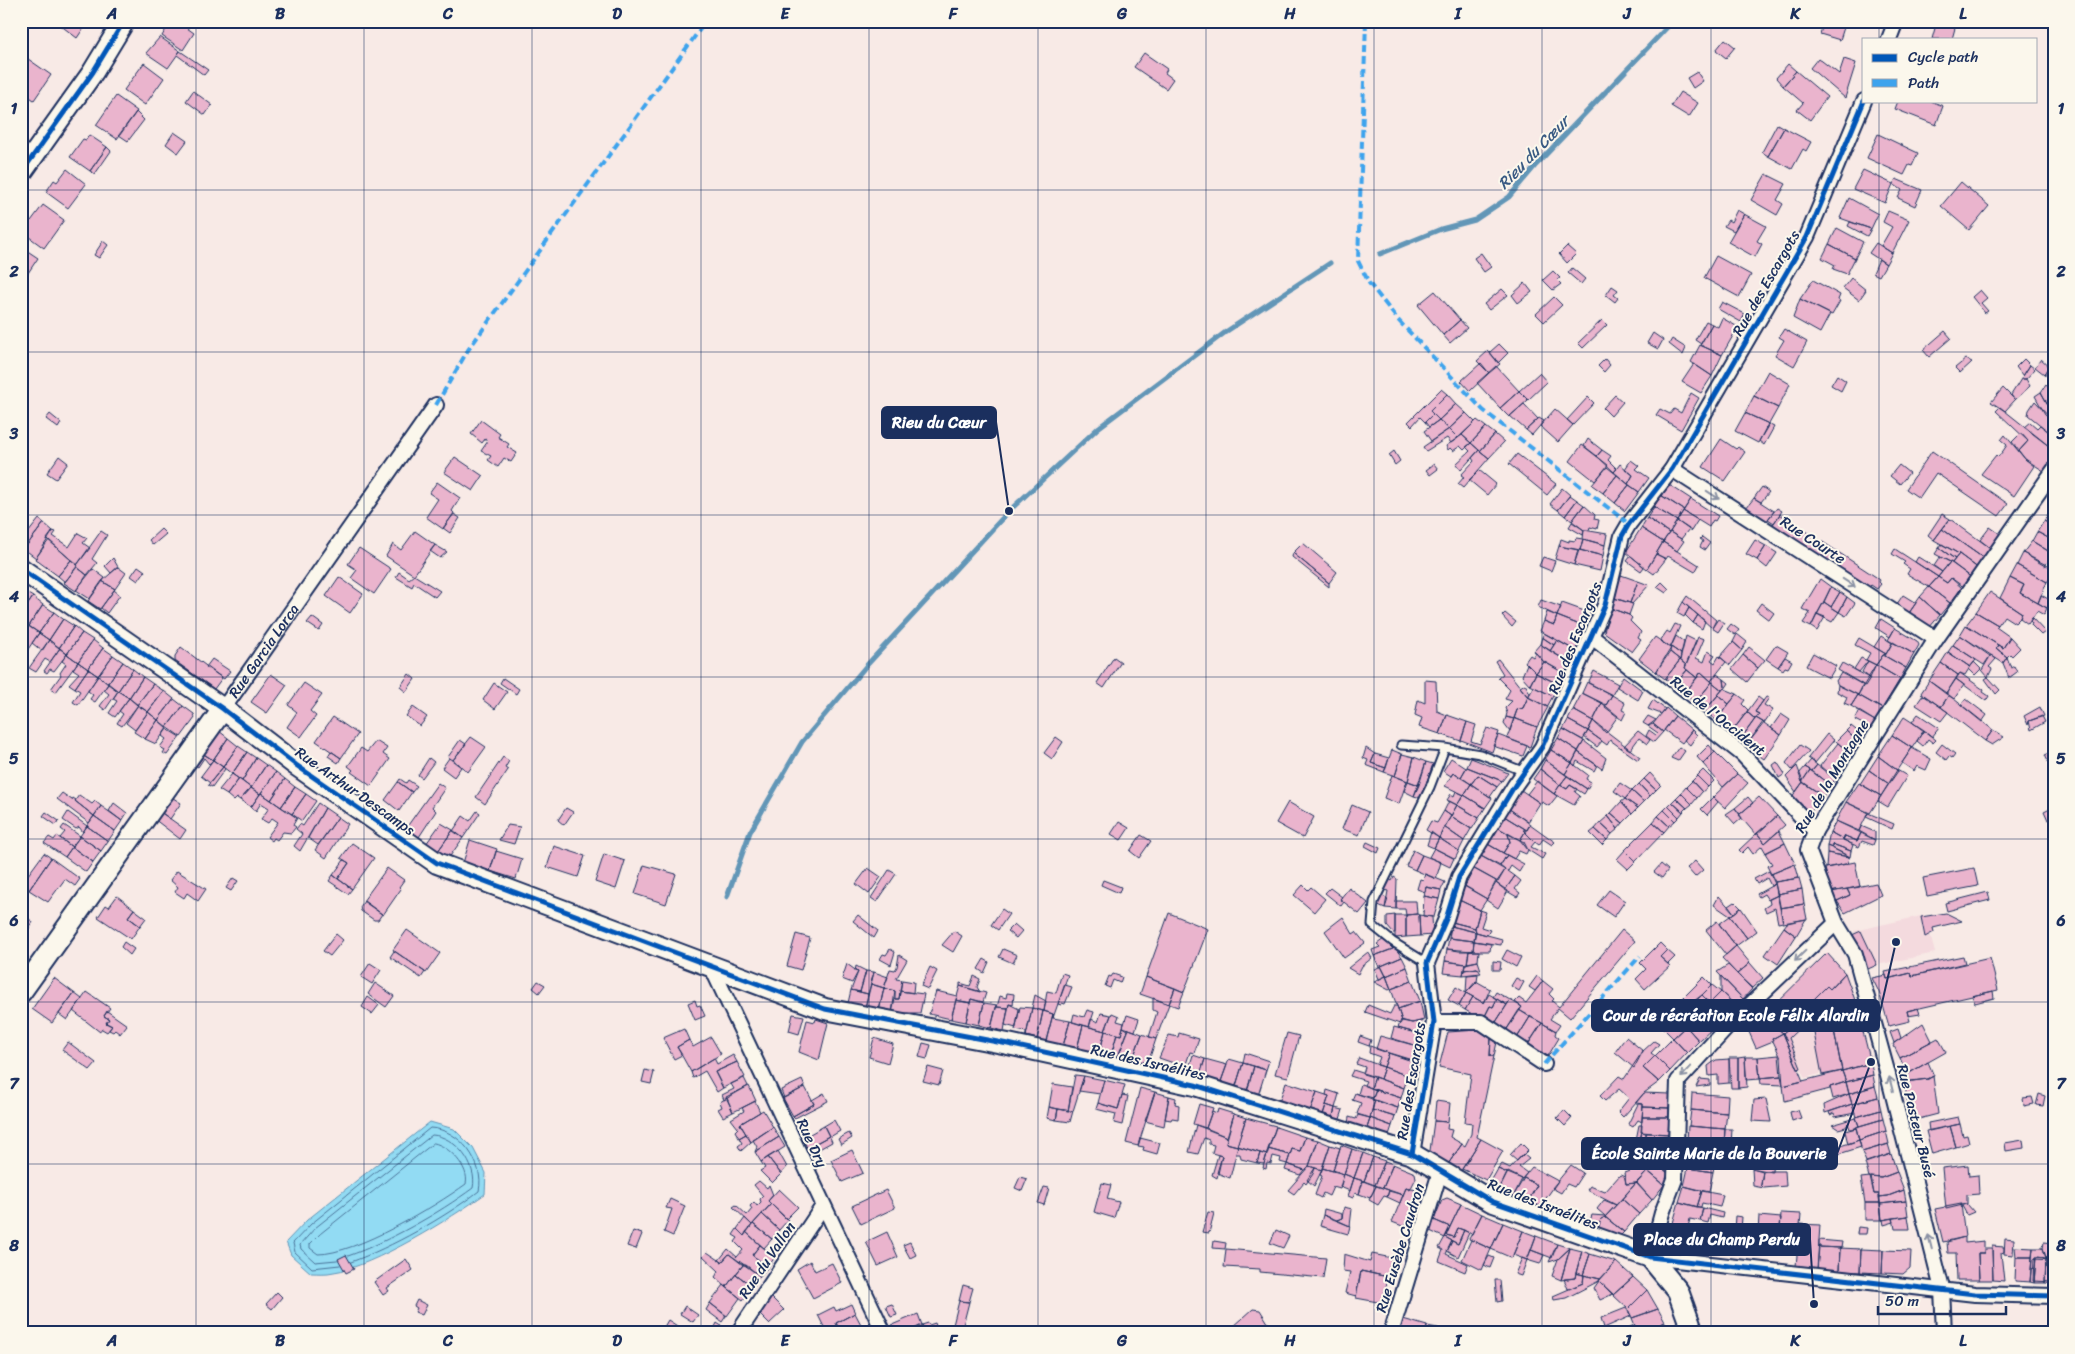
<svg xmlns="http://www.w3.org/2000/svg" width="2075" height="1354" font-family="Sriracha,sans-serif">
<rect width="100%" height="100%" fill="#f8eae6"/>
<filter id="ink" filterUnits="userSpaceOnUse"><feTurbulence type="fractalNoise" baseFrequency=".02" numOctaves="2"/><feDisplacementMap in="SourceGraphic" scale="10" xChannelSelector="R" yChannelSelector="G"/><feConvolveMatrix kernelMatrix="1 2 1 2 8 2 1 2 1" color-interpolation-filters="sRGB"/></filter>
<g filter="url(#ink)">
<path fill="#f4dade" d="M 1925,915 L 1935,953 L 1872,966 L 1854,931 Z
M 1846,971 L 1867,1061 L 1805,1078 L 1784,1031 Z"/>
<path fill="#92dbf3" stroke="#6296b7" d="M 430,1122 L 454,1129 L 473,1148 L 486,1173 L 485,1194 C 451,1218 373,1267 334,1272 C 326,1274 318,1273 311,1273 L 291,1255 L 286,1242 L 307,1220 Z"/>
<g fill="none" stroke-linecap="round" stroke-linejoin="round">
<path stroke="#4b749a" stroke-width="1" d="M 434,1143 C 449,1146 470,1168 466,1184 C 434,1207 356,1254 318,1254 L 310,1248 L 310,1244 L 320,1234 Z
M 337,1260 L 315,1262 L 301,1249 L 300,1245 L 315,1228 L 432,1135 C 455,1136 478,1165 473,1188 C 439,1213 388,1242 348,1256
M 340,1265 L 312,1268 L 295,1252 L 293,1243 L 311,1224 L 430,1128 C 460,1129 485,1163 479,1191 C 444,1218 392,1247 351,1262"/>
<path stroke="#6296b7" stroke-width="5" d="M 1380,254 L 1441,229 L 1475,220 L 1509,197 L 1536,165 L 1673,21
M 727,897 L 750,832 L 802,742 L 866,666 L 1009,511 L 1098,428 L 1227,331 L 1330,263"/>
</g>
<path fill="#eab4cd" stroke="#1b2f5e" d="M 55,21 L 85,21 L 87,23 L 77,38 Z
M 171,21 L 177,21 L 194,33 L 183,50 L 162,36 Z
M 1824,21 L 1846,21 L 1840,40 L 1820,34 Z
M 1937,21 L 1957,21 L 1952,39 L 1932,39 Z
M 160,37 L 180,51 L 168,68 L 146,53 Z
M 1725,39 L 1735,47 L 1726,58 L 1716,50 Z
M 180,51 L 208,70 L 204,75 L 177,55 Z
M 1144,53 L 1167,69 L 1165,73 L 1173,79 L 1166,89 L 1134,67 Z
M 21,54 L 51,75 L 34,100 L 21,91 Z
M 1818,58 L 1839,74 L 1844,59 L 1856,63 L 1845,98 L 1810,68 Z
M 144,63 L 164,78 L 145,105 L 124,90 Z
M 1788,64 L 1796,71 L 1783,86 L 1776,78 Z
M 1796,71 L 1827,97 L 1810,120 L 1797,110 L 1803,103 L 1783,86 Z
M 1697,72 L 1703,81 L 1693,88 L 1687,78 Z
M 193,91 L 212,105 L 205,115 L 186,101 Z
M 1680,92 L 1698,103 L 1689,117 L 1671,106 Z
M 116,96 L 137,111 L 117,139 L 96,125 Z
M 1898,101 L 1931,101 L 1943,106 L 1936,125 L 1895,109 Z
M 136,112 L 144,120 L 128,141 L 119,135 Z
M 1777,124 L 1784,128 L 1768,156 L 1762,152 Z
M 1784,128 L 1811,142 L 1806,151 L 1803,149 L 1792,169 L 1768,156 Z
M 174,132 L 187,141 L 178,153 L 166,144 Z
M 1878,134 L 1918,153 L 1912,166 L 1909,165 L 1904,175 L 1867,158 Z
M 89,135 L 107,147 L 90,171 L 70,157 L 83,139 L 86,140 Z
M 107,147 L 111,151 L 95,174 L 90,171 Z
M 67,169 L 86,184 L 68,208 L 46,192 L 54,180 L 57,182 Z
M 1863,170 L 1893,184 L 1885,203 L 1853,189 Z
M 1766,174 L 1786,184 L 1777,200 L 1783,204 L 1777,215 L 1751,200 Z
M 1896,179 L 1922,190 L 1915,206 L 1898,198 L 1902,190 L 1893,184 Z
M 1961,182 L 1989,206 L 1969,230 L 1941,206 Z
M 1849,198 L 1878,214 L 1871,229 L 1840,218 Z
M 43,205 L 64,220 L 44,248 L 21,231 L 21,225 L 27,217 L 31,221 Z
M 1737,210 L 1744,214 L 1734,231 L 1724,226 L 1728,220 L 1731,222 Z
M 1888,211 L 1909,220 L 1892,253 L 1881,246 L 1892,227 L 1883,222 Z
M 1744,214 L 1766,226 L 1757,241 L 1762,244 L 1755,257 L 1728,242 Z
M 1850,222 L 1871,229 L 1867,236 L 1848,226 Z
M 1837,228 L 1863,242 L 1855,258 L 1829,244 Z
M 103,241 L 108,245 L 99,258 L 94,255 Z
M 21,243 L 25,245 L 23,248 L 38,258 L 24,279 L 21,277 Z
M 1876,243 L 1892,253 L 1886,264 L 1869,253 Z
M 1829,244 L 1855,258 L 1847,274 L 1833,269 L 1835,265 L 1822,258 Z
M 1567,246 L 1576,254 L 1567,263 L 1559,254 Z
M 1481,253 L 1491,267 L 1484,272 L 1474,258 Z
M 1716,256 L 1751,275 L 1739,297 L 1704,278 Z
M 1879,259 L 1886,264 L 1879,276 L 1873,273 Z
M 1572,268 L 1585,279 L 1581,284 L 1568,273 Z
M 1553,271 L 1560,278 L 1557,280 L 1561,284 L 1553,290 L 1543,280 Z
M 1851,278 L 1866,290 L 1859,300 L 1843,288 Z
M 1813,280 L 1840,295 L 1838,300 L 1840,301 L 1832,315 L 1800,299 Z
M 1525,283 L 1532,292 L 1518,303 L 1512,295 Z
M 1612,286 L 1618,290 L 1614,295 L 1618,298 L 1615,302 L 1606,295 Z
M 1502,289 L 1508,295 L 1489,310 L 1484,304 Z
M 1980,290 L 1987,298 L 1981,303 L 1988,311 L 1985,313 L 1972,297 Z
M 1435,291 L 1460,320 L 1443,335 L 1418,305 Z
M 1554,297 L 1562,305 L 1544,322 L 1536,314 Z
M 1800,299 L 1830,314 L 1820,333 L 1793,318 Z
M 1722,302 L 1745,314 L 1741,322 L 1718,309 Z
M 1722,318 L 1738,327 L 1722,355 L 1700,345 L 1712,324 L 1718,327 Z
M 1460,320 L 1467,328 L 1450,343 L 1443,335 Z
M 1602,320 L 1607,325 L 1583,348 L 1578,343 Z
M 1706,321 L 1712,324 L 1701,344 L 1695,340 Z
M 1784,329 L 1807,342 L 1794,366 L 1775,355 L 1784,340 L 1779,337 Z
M 1945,331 L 1951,338 L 1929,357 L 1923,350 Z
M 1653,333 L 1663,340 L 1658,349 L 1647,343 Z
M 1672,339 L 1686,348 L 1683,355 L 1669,344 Z
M 1499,344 L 1508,353 L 1498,363 L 1490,352 Z
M 1700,345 L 1722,355 L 1712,376 L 1691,362 Z
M 1488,351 L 1500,364 L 1489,373 L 1477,361 Z
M 1605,359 L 1610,365 L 1604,372 L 1598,366 Z
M 1966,359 L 1972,362 L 1960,373 L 1955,368 Z
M 2024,359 L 2030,365 L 2023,376 L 2016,367 Z
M 2041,359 L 2049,366 L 2044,374 L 2035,367 Z
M 2050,360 L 2054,363 L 2054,380 L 2044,374 L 2049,366 L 2046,365 Z
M 1481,363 L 1489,373 L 1470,391 L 1461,381 Z
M 1694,364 L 1712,376 L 1701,393 L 1682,382 Z
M 2030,365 L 2035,369 L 2026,379 L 2021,379 Z
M 1496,366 L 1519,391 L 1500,408 L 1477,383 Z
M 1768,371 L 1790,384 L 1778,408 L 1754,396 Z
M 1539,373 L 1547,382 L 1528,400 L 1519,391 Z
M 1837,375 L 1846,381 L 1841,391 L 1831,385 Z
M 2021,379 L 2026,379 L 2030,386 L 2015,400 L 2011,395 Z
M 2046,385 L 2054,393 L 2054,406 L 2051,410 L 2041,392 Z
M 2003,388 L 2015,400 L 2005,411 L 1991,402 Z
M 1441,389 L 1447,394 L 1430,411 L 1433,414 L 1425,422 L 1420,417 L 1412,426 L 1408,422 Z
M 1519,391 L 1528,400 L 1509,417 L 1500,408 Z
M 2041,392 L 2051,410 L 2054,406 L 2054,421 L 2045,414 L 2035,396 Z
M 1691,393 L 1699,398 L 1681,430 L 1656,415 L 1660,409 L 1670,414 L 1674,409 L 1681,413 Z
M 1447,394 L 1456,404 L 1439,420 L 1430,411 Z
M 1615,395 L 1623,402 L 1611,416 L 1603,408 Z
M 1754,396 L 1778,408 L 1769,424 L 1745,413 Z
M 1588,397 L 1594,403 L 1573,425 L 1567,420 Z
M 2035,401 L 2054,421 L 2054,436 L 2028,415 L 2029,410 Z
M 1456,404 L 1466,413 L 1449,429 L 1439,420 Z
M 1524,404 L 1538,419 L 1526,430 L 1510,416 Z
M 2000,407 L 2054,450 L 2054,462 L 2047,473 L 2025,459 L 2019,451 L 2028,441 L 1996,411 Z
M 1555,409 L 1573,425 L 1558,442 L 1540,426 Z
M 1466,413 L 1475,422 L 1458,438 L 1449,429 Z
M 1745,413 L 1769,424 L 1758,443 L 1735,431 Z
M 50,414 L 61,423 L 58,428 L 46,419 Z
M 1433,414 L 1439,420 L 1429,427 L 1425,422 Z
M 1539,418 L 1544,421 L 1532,435 L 1526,430 Z
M 481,420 L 500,434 L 498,437 L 509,444 L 507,447 L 517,453 L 511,462 L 504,458 L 498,467 L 488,460 L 491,456 L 481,451 L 488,441 L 485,439 L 482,443 L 471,434 Z
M 1439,420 L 1449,429 L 1431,441 L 1424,431 Z
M 1477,420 L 1486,427 L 1471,443 L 1462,435 Z
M 2030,422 L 2037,428 L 2040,425 L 2054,436 L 2054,450 L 2024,427 Z
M 1768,424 L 1774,427 L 1764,445 L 1759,441 Z
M 1486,427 L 1495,434 L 1480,451 L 1471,443 Z
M 1449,429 L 1458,438 L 1451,443 L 1447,438 L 1426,451 L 1423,447 Z
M 2021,433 L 2028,441 L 2019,451 L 2012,442 Z
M 1495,434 L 1504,442 L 1489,458 L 1480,451 Z
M 1462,435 L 1471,443 L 1464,450 L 1460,446 L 1453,451 L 1450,448 L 1448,450 L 1446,446 Z
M 2005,435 L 2025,459 L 2034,466 L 2014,496 L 1981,474 L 1996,455 L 1998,457 L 2003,451 L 2007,445 L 2001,440 Z
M 1588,439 L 1602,450 L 1597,456 L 1584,446 Z
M 1721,439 L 1736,449 L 1738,447 L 1745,452 L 1725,481 L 1703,467 Z
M 1471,443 L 1479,450 L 1461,470 L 1456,464 L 1470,451 L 1466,447 Z
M 1582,445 L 1608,465 L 1595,481 L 1570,461 Z
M 1479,450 L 1489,458 L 1463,488 L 1458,484 L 1464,477 L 1461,475 L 1474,461 L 1472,458 Z
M 1602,450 L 1611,456 L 1608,460 L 1617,469 L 1614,472 L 1597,456 Z
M 1394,451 L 1400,461 L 1395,465 L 1389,455 Z
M 1932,451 L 2008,504 L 1999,516 L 1936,473 L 1919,498 L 1906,489 Z
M 1517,454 L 1556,484 L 1547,495 L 1509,464 Z
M 59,456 L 68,463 L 56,479 L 47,473 Z
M 455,457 L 483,476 L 473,491 L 444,472 Z
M 1631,460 L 1639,466 L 1636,469 L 1649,478 L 1639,492 L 1628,484 L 1633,475 L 1625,469 Z
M 1434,464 L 1438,469 L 1430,475 L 1426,470 Z
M 1620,464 L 1633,475 L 1628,484 L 1614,472 Z
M 1899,465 L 1909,473 L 1900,484 L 1890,476 Z
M 1607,467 L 1617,475 L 1603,493 L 1592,485 Z
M 1479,470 L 1496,484 L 1487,495 L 1469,480 Z
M 1617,475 L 1629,485 L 1615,503 L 1603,493 Z
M 437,482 L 460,498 L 452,511 L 454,513 L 443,529 L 426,517 L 438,499 L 429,493 Z
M 1629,485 L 1639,492 L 1625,511 L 1615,503 Z
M 1671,486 L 1691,499 L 1684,510 L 1662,496 L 1667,487 Z
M 1762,487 L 1769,492 L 1761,502 L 1754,498 Z
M 1562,488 L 1570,495 L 1558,510 L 1550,504 Z
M 1570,495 L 1577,500 L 1565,516 L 1558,510 Z
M 1661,495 L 1684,510 L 1677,521 L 1654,507 Z
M 1754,498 L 1774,511 L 1766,522 L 1746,508 Z
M 1691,499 L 1718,516 L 1715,521 L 1713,520 L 1709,527 L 1683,511 Z
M 1577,500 L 1584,505 L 1572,521 L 1565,516 Z
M 2054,504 L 2054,526 L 2044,521 Z
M 1584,505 L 1595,515 L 1594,519 L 1599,520 L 1597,529 L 1590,527 L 1589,530 L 1584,530 L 1572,521 Z
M 1654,507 L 1677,521 L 1669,533 L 1647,518 Z
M 1777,508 L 1782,511 L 1774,523 L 1768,519 Z
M 1683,511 L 1698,520 L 1691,531 L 1677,521 Z
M 454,514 L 460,518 L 450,533 L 443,528 Z
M 1780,514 L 1876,577 L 1880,580 L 1879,582 L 1881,584 L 1877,589 L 1871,585 L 1869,587 L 1772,526 Z
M 1942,514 L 1950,519 L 1934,540 L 1928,535 Z
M 1647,518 L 1669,533 L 1663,542 L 1641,528 Z
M 39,519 L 44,523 L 24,549 L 21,542 Z
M 1950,519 L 1993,550 L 1986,560 L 1942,529 Z
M 1677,521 L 1689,529 L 1681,539 L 1670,532 Z
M 2044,521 L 2054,526 L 2054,541 L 2037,532 Z
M 1572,522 L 1584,530 L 1583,535 L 1569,527 Z
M 44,523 L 53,531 L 36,558 L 24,549 Z
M 1990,527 L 2003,536 L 1993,550 L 1980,540 Z
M 1641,528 L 1663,542 L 1647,569 L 1626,552 Z
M 161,529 L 166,534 L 153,545 L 149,540 Z
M 1942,529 L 1986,560 L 1979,569 L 1959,554 L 1934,540 Z
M 1584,530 L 1607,534 L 1605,545 L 1583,539 Z
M 53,531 L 56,532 L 53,536 L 69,547 L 78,533 L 87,538 L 83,543 L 90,548 L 77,565 L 47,539 Z
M 101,531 L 107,535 L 92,559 L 97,563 L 87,575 L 77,567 L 77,565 Z
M 415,531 L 435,545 L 414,575 L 386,556 L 393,544 L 401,550 Z
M 1670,532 L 1684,541 L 1677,551 L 1663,542 Z
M 2037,532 L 2054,541 L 2053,554 L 2032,541 Z
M 1702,537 L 1710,543 L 1705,550 L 1700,547 L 1703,541 L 1700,539 Z
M 1576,538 L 1583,539 L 1580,550 L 1559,546 L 1561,539 L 1569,542 L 1569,540 L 1575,541 Z
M 1583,539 L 1605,545 L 1603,556 L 1580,550 Z
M 49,540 L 71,560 L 58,576 L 35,559 Z
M 1755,540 L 1766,546 L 1757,560 L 1746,554 Z
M 2032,541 L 2053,554 L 2045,566 L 2023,553 Z
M 1663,542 L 1699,565 L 1695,572 L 1668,556 L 1666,559 L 1656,554 Z
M 1303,543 L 1337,572 L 1329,583 L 1293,553 Z
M 1942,544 L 1959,554 L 1955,559 L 1939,548 Z
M 435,545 L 447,552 L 440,558 L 430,551 Z
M 1559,546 L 1578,550 L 1574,565 L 1555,559 Z
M 1766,546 L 1777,553 L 1767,568 L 1757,560 Z
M 359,548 L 391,569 L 374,594 L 351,578 L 357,570 L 348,564 Z
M 1939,548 L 1955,559 L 1952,563 L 1935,554 Z
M 1895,549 L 1938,577 L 1929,587 L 1907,574 L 1910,569 L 1903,564 L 1905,562 L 1892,554 Z
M 1579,550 L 1603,556 L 1600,571 L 1574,565 Z
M 1293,553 L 1329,583 L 1329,587 L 1292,557 Z
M 2023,553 L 2054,569 L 2054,580 L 2050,578 L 2047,582 L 2017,565 Z
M 1656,554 L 1666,559 L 1654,574 L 1647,569 Z
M 1959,554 L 1979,569 L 1972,578 L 1952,563 Z
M 1631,556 L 1644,567 L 1641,571 L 1627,561 Z
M 1543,557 L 1555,561 L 1551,571 L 1539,566 Z
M 1918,557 L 1942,572 L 1938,577 L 1915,562 Z
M 1940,557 L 1950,562 L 1942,572 L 1934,566 Z
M 113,558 L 118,567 L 111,573 L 105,566 Z
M 71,560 L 78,565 L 65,582 L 58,576 Z
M 1950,562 L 1972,578 L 1965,588 L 1951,578 L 1947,583 L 1938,577 Z
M 2017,565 L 2047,582 L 2038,603 L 2020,593 L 2024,585 L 2010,578 Z
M 138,566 L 145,571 L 138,581 L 131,576 Z
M 77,567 L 87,575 L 76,591 L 64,583 Z
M 118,567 L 126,573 L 115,589 L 102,581 Z
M 93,569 L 105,578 L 90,599 L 76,590 Z
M 399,572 L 409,579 L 414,575 L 440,591 L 435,597 L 414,583 L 412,587 L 396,577 Z
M 1621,575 L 1638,581 L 1630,603 L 1614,598 Z
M 339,577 L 363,594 L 350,613 L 326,596 Z
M 1938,577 L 1947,583 L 1951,578 L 1962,588 L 1950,603 L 1929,587 Z
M 2010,578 L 2024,585 L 2020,593 L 2047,608 L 2044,615 L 2037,611 L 2028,624 L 2020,618 L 2022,613 L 2000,598 Z
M 1820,579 L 1831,587 L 1811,627 L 1803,623 L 1810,613 L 1802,609 Z
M 102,581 L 115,589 L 100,609 L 88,601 Z
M 1638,581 L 1649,585 L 1632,604 L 1630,603 Z
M 1662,582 L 1669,589 L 1666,593 L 1657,587 Z
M 1831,587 L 1840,592 L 1831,607 L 1824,602 Z
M 1929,587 L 1950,603 L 1940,615 L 1920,597 Z
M 21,590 L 33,597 L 21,614 Z
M 114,590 L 120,595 L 107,613 L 101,608 Z
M 1840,592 L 1847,597 L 1839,612 L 1831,607 Z
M 1990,592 L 2022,613 L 2020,618 L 2015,623 L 2004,616 L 1998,625 L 1976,612 Z
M 1903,595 L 1916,603 L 1909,613 L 1897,604 Z
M 2041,595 L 2052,601 L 2047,608 L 2038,603 Z
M 1687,596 L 1716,620 L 1712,628 L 1683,602 Z
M 33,597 L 43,605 L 29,626 L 21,621 L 21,614 Z
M 1847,597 L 1855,603 L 1846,616 L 1839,612 Z
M 1920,597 L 1940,615 L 1929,628 L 1909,613 Z
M 1614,598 L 1633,604 L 1629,615 L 1610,608 Z
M 1541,600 L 1561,607 L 1557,616 L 1538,607 Z
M 1683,602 L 1689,608 L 1684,617 L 1677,613 Z
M 1824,602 L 1839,612 L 1832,622 L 1817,614 Z
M 1562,603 L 1590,613 L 1585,627 L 1557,616 Z
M 1761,603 L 1774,613 L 1769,620 L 1756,610 Z
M 43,605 L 54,612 L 39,633 L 29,626 Z
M 1610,608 L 1629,615 L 1632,618 L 1630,621 L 1641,632 L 1638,638 L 1641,640 L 1632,652 L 1604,632 Z
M 1689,608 L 1698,615 L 1693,623 L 1685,615 Z
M 54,612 L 63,619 L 49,640 L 39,633 Z
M 1547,612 L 1557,616 L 1554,625 L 1544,621 Z
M 1976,612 L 1998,625 L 1996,627 L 2010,637 L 2003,648 L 1966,625 Z
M 1505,613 L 1516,622 L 1512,627 L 1502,616 Z
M 1817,614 L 1825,617 L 1817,631 L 1811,627 Z
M 1698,615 L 1705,621 L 1702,629 L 1693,623 Z
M 1557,616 L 1585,627 L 1576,651 L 1540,631 L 1544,621 L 1554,625 Z
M 312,617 L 323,625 L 319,631 L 307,623 Z
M 2032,618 L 2045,632 L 2041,635 L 2031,625 L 2032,623 L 2030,621 Z
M 63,619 L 74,626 L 59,648 L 49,640 Z
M 1718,619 L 1724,623 L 1718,632 L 1712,628 Z
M 1881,619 L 1895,628 L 1890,637 L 1876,628 Z
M 1675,624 L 1680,626 L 1670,648 L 1660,641 L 1667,631 L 1670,633 Z
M 1731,624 L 1739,630 L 1735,635 L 1727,629 Z
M 1966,625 L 1998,645 L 1996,648 L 2007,657 L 2003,663 L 1960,635 Z
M 28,626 L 39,633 L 22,658 L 21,635 Z
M 74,626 L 82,633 L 67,654 L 59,648 Z
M 1895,628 L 1917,641 L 1919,645 L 1914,654 L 1888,640 Z
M 39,633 L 49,640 L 42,651 L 32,643 Z
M 82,633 L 93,640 L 78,662 L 67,654 Z
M 1544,633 L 1557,640 L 1554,645 L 1542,637 Z
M 1737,634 L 1747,642 L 1742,650 L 1733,642 Z
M 1960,635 L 1990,656 L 1984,665 L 1953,645 Z
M 1676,636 L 1684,642 L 1681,654 L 1671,647 Z
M 1686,636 L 1696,641 L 1686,665 L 1680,660 Z
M 1881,636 L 1892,643 L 1886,654 L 1874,647 Z
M 1542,637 L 1554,645 L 1550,651 L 1540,644 Z
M 1655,637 L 1671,648 L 1656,672 L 1639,659 Z
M 1698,637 L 1704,639 L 1696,658 L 1704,662 L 1708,651 L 1715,655 L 1711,660 L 1715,663 L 1719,656 L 1726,662 L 1711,681 L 1701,672 L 1697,678 L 1685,668 Z
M 2010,637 L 2020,648 L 2012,656 L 2010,654 L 2007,657 L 1996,648 L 1998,645 L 2003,648 Z
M 1859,638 L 1886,654 L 1883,655 L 1876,665 L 1866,660 L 1870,653 L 1855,645 Z
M 49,640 L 60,648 L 50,662 L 45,659 L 36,672 L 29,668 Z
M 93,640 L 103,648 L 88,669 L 78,662 Z
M 1557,640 L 1576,651 L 1570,663 L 1550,651 Z
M 1733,642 L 1742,650 L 1730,665 L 1720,657 Z
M 1893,642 L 1914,654 L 1906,668 L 1885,656 Z
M 1540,644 L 1570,663 L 1564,673 L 1543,661 L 1534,651 Z
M 1776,645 L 1788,652 L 1778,667 L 1766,659 Z
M 1953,645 L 1976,660 L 1970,667 L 1948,652 Z
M 181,647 L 222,678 L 214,689 L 175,661 L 175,656 Z
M 1671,647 L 1681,654 L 1680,660 L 1670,652 Z
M 1749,647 L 1765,660 L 1758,668 L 1743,655 Z
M 60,648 L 67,654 L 54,671 L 50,669 L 47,673 L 44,671 Z
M 103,648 L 113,655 L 98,676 L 88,669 Z
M 1670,652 L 1680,660 L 1665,679 L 1656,672 Z
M 1948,652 L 1970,667 L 1965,675 L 1960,673 L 1958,675 L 1941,663 Z
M 1536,653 L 1544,662 L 1536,673 L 1525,662 L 1530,655 L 1533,657 Z
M 1813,653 L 1836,666 L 1829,678 L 1806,666 Z
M 67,654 L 78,662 L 56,692 L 51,689 L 61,675 L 60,673 L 66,664 L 62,661 Z
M 113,655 L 123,662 L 108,683 L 98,676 Z
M 1743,655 L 1758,668 L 1747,682 L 1732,669 Z
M 1883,655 L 1906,668 L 1900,679 L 1876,665 Z
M 1991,655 L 1996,659 L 1989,667 L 1992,669 L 1988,677 L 1982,670 Z
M 1114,657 L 1121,662 L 1104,688 L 1097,683 Z
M 1785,657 L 1792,661 L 1788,668 L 1785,667 L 1783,670 L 1778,667 Z
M 2007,657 L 2011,668 L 2014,666 L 2017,672 L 2009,678 L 2003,663 Z
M 1861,658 L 1868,661 L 1859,672 L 1854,669 Z
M 212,659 L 230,671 L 224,679 L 206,667 Z
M 1498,659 L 1528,697 L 1523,708 L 1517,710 L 1514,719 L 1506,717 L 1507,713 L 1505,708 L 1512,701 L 1505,699 L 1510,690 L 1498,678 L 1503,674 L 1495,661 Z
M 1680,660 L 1686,665 L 1685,668 L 1687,670 L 1674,686 L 1665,679 Z
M 1868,661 L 1876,665 L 1870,678 L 1862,672 Z
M 78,662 L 88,669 L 75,688 L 69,684 L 79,673 L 73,669 Z
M 123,662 L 133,669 L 118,691 L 108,683 Z
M 1544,662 L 1564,673 L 1558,684 L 1536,673 Z
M 1974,662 L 1981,669 L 1975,675 L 1969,669 Z
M 1842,663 L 1870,678 L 1865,686 L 1838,670 Z
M 1941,663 L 1958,675 L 1946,694 L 1929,681 Z
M 1527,664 L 1536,673 L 1530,685 L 1522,676 Z
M 1876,665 L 1900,679 L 1882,709 L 1858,695 Z
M 88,669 L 98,676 L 78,705 L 73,702 L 80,691 L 75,688 Z
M 133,669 L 143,677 L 129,698 L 118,691 Z
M 1687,670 L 1697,678 L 1684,694 L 1674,686 Z
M 1594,671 L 1618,684 L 1612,695 L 1588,683 Z
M 1701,672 L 1712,682 L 1695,703 L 1684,694 Z
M 1536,673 L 1558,684 L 1553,696 L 1530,685 Z
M 1841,673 L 1863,685 L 1858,695 L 1838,685 L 1836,681 Z
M 1960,673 L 1984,690 L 1983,692 L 1989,696 L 1986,701 L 1956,679 Z
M 271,674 L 287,685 L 267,713 L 251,702 Z
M 409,674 L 415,679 L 406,692 L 400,687 Z
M 1717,674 L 1724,679 L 1725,687 L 1722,690 L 1711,681 Z
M 98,676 L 108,684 L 95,702 L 90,699 L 93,695 L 88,691 Z
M 1623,676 L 1643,691 L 1638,700 L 1617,687 Z
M 143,677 L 153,684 L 137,705 L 129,698 Z
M 1988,677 L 2000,690 L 1996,694 L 1985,679 Z
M 503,678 L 519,689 L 516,694 L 500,683 Z
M 1724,679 L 1729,683 L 1725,689 L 1737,694 L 1729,704 L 1718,695 L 1725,687 Z
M 1956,679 L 1964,685 L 1954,699 L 1946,694 Z
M 1425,680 L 1436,681 L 1437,711 L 1447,715 L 1440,734 L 1419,727 L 1422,718 L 1415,715 L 1418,700 L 1425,703 Z
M 1929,681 L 1949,695 L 1941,707 L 1921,693 Z
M 1587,682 L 1612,695 L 1606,705 L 1582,693 Z
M 1712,682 L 1722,690 L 1705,711 L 1695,703 Z
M 304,683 L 322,695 L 310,711 L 316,716 L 301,737 L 287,727 L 297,712 L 288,705 Z
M 494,683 L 507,692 L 495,709 L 483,700 Z
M 108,684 L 118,691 L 105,710 L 100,706 L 109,694 L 104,690 Z
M 153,684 L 164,691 L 148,712 L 137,705 Z
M 1525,684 L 1530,693 L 1528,697 L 1520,687 Z
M 1838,685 L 1858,695 L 1851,706 L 1844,703 L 1847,697 L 1837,692 Z
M 1534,687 L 1553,696 L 1547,707 L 1528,697 Z
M 118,691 L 129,698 L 115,717 L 109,713 L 117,701 L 113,699 Z
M 164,691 L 174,699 L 158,720 L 148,712 Z
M 1582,693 L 1602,703 L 1593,721 L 1573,710 Z
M 1737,694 L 1745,700 L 1742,704 L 1748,710 L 1731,733 L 1716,720 Z
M 1612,695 L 1625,703 L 1622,710 L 1626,712 L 1622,720 L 1605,707 Z
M 1718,695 L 1729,704 L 1716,720 L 1705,711 Z
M 1858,695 L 1883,709 L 1875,721 L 1851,706 Z
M 1923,695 L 1948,712 L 1941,721 L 1916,705 Z
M 1949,695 L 1993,730 L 1985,741 L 1941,707 Z
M 1528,697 L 1548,707 L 1537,727 L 1514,718 L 1517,710 L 1523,708 Z
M 1758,697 L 1763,701 L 1755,712 L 1759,714 L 1755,719 L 1747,712 Z
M 1766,697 L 1769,698 L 1764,705 L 1773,710 L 1764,723 L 1756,718 L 1759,714 L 1755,712 Z
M 129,698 L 138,705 L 122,726 L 117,723 L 123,714 L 119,711 Z
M 174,699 L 183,706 L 167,727 L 158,720 Z
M 1966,699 L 1987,715 L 1982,722 L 1961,705 Z
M 1653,700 L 1665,709 L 1661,714 L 1648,709 Z
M 1602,703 L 1618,716 L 1606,733 L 1593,721 Z
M 138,705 L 148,712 L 135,730 L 126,723 Z
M 183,706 L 194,714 L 195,718 L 181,737 L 167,727 Z
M 413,707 L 427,717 L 420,726 L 406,716 Z
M 2040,707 L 2044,716 L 2029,721 L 2028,725 L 2024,716 Z
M 1666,708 L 1675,716 L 1663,732 L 1653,724 Z
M 1573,710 L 1593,721 L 1588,731 L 1568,720 Z
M 148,712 L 158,720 L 145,739 L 134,732 Z
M 1747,712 L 1755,719 L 1740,740 L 1731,733 Z
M 1859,712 L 1875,721 L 1870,728 L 1855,720 Z
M 1781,714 L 1790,720 L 1781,735 L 1771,728 Z
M 1918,714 L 1939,728 L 1932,737 L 1912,722 Z
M 1447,715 L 1467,722 L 1461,741 L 1440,734 Z
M 1648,716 L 1656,720 L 1648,726 L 1643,723 Z
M 1675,716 L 1692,730 L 1682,743 L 1664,730 Z
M 2042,716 L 2045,722 L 2031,730 L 2029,721 Z
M 333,717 L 358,734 L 341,758 L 316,741 Z
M 1506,717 L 1514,719 L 1510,731 L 1504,723 Z
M 1904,717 L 1924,730 L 1912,748 L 1892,735 Z
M 1514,718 L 1537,727 L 1530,747 L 1507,738 Z
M 1756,718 L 1763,722 L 1746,746 L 1740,740 Z
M 158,720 L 167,728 L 156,744 L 145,739 Z
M 1568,720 L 1588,731 L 1583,740 L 1563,729 Z
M 1593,721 L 1640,757 L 1638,760 L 1610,740 L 1607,745 L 1588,731 Z
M 1467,722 L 1476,725 L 1471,741 L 1480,744 L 1487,728 L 1499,732 L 1492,752 L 1461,740 Z
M 1764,723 L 1781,735 L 1764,759 L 1746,746 Z
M 1653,724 L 1663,732 L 1654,742 L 1646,736 L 1649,730 L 1656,735 L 1658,733 L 1648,726 Z
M 1851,726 L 1865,737 L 1862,745 L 1846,731 Z
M 167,729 L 180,737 L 167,755 L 163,753 L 165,750 L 160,747 L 166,739 L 162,736 Z
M 1563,729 L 1584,741 L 1578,751 L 1558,738 Z
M 1692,730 L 1697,735 L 1690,745 L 1684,740 Z
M 1924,730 L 1936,740 L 1933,743 L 1928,739 L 1923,746 L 1917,741 Z
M 1993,730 L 2004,737 L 1992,745 L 1985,741 Z
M 219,731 L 228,738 L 213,760 L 200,752 Z
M 1588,731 L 1602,741 L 1597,747 L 1584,737 Z
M 1638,731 L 1650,740 L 1647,744 L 1639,738 L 1630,750 L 1624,746 Z
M 1846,731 L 1862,745 L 1855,758 L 1836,741 Z
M 1827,734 L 1834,740 L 1815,763 L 1808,758 Z
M 1498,735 L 1527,746 L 1523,756 L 1493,746 Z
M 1892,735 L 1912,748 L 1897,770 L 1878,756 Z
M 471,737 L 486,747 L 468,772 L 453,760 Z
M 1056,737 L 1063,742 L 1052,759 L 1044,753 Z
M 228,738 L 238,746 L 223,767 L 213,760 Z
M 1558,738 L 1578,751 L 1572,763 L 1551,750 Z
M 460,740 L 466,744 L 453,760 L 448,757 Z
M 376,741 L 387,748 L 383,754 L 390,759 L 371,786 L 351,772 L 353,770 L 348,766 L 361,748 L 367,752 Z
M 1584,741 L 1606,758 L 1602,769 L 1578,752 Z
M 1838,743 L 1851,755 L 1835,779 L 1820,766 Z
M 1942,744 L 1955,754 L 1952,758 L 1949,756 L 1946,760 L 1936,752 Z
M 1709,745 L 1715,752 L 1703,764 L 1697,757 Z
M 1800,745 L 1809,751 L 1792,770 L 1786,763 Z
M 238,746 L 247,752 L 232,774 L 223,767 Z
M 1679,747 L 1685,751 L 1678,761 L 1671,758 Z
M 1366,748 L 1375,754 L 1371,763 L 1386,768 L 1384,772 L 1366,765 L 1368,760 L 1363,758 Z
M 1912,748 L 1931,759 L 1926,770 L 1917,766 L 1914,771 L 1902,763 Z
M 1392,750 L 1402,754 L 1395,776 L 1384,772 Z
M 1551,750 L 1572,763 L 1565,774 L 1545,760 Z
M 331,751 L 341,758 L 338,763 L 328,756 Z
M 2054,751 L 2054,766 L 2051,768 L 2045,755 Z
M 201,752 L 213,760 L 209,764 L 204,758 L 198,767 L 192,763 Z
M 247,752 L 256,758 L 242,781 L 232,774 Z
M 1578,752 L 1597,765 L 1594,771 L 1577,761 L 1575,766 L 1572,763 Z
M 1715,752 L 1737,774 L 1723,787 L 1703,764 Z
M 1375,754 L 1389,758 L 1386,768 L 1371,763 Z
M 1402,754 L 1414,757 L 1408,781 L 1395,776 Z
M 1878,756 L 1898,771 L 1889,784 L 1869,770 Z
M 503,757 L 509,761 L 505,768 L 508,770 L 485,804 L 476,797 Z
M 1414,757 L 1426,762 L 1419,785 L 1408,781 Z
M 256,758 L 266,765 L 251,788 L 242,781 Z
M 429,758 L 434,762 L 422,778 L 418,775 Z
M 449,758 L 461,767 L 454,777 L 442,768 Z
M 1451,758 L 1466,768 L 1461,777 L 1453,773 L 1451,776 L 1443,771 Z
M 1471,758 L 1494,767 L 1508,773 L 1502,781 L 1467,767 Z
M 213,760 L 223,767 L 210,783 L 201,776 Z
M 1545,760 L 1567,776 L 1560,785 L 1540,769 Z
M 1811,760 L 1817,765 L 1812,771 L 1805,767 Z
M 1426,762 L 1433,764 L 1421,798 L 1414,796 Z
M 1777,762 L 1785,774 L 1779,778 L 1773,765 Z
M 1572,763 L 1588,775 L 1586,779 L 1591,782 L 1587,789 L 1565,774 Z
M 266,765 L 276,772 L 260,794 L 251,788 Z
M 1817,765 L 1835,779 L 1831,786 L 1812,771 Z
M 1797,766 L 1803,782 L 1796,792 L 1786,777 Z
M 223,767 L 225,769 L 212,787 L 208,785 Z
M 1467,767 L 1490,776 L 1502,781 L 1497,787 L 1478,775 L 1471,784 L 1461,777 Z
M 1805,767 L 1810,770 L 1802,782 L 1799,774 Z
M 1540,769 L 1560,785 L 1554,794 L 1533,779 Z
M 1703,770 L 1714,781 L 1708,787 L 1697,776 Z
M 1810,770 L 1831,786 L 1823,796 L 1802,782 Z
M 1869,770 L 1889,784 L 1881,796 L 1860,784 Z
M 1897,770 L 1907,776 L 1888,807 L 1878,801 Z
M 276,772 L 285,779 L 271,800 L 261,793 Z
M 1453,773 L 1471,784 L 1464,795 L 1445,786 Z
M 1650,773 L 1661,785 L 1656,790 L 1644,779 Z
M 232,774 L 239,779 L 227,795 L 219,790 Z
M 1737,774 L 1748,783 L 1725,808 L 1713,797 Z
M 1392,775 L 1407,781 L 1399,804 L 1384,798 Z
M 1478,775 L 1497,787 L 1490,797 L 1471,784 Z
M 1567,776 L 1587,789 L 1584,794 L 1570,785 L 1567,789 L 1560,785 Z
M 1697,776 L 1708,787 L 1702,792 L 1692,781 Z
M 239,779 L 251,788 L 240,800 L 237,798 L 234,801 L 227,795 Z
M 285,779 L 295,787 L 281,807 L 271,800 Z
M 400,779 L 406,783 L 408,780 L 417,786 L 412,792 L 398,782 Z
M 1644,779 L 1656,790 L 1650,796 L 1639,784 Z
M 1408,781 L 1419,785 L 1414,796 L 1404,791 Z
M 1537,781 L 1557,796 L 1549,806 L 1542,802 L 1541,804 L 1527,794 Z
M 1692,781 L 1702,792 L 1697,798 L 1686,787 Z
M 398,782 L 412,792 L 399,811 L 385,800 Z
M 1803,782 L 1823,796 L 1810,813 L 1791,798 Z
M 438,783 L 445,788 L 432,807 L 436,811 L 419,837 L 406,828 Z
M 1620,783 L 1632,791 L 1625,799 L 1614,791 Z
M 1859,783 L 1881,796 L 1870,813 L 1846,802 Z
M 1471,784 L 1492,798 L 1485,808 L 1464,795 Z
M 1639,784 L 1650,796 L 1644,802 L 1632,791 Z
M 1560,785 L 1567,789 L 1570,785 L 1577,789 L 1575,792 L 1580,796 L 1574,805 L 1554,794 Z
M 295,787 L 306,794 L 292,814 L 281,807 Z
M 1686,787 L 1697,798 L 1692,804 L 1681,793 Z
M 251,788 L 260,794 L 251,807 L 240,800 Z
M 1521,790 L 1540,803 L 1528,822 L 1508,808 Z
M 1456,791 L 1464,795 L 1457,805 L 1447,800 L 1451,794 L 1454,796 Z
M 1632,791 L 1644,802 L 1638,808 L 1625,799 Z
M 62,793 L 72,800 L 73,798 L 76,800 L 75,801 L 94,816 L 89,823 L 57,799 Z
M 261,793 L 297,818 L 293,825 L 296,827 L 291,833 L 283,832 L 277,840 L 274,838 L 272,841 L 267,837 L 278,822 L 272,818 L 268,823 L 261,819 L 269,808 L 261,803 L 256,811 L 251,807 Z
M 1681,793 L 1692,804 L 1687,808 L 1676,798 Z
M 306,794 L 316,801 L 302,821 L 292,814 Z
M 79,795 L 92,804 L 95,801 L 101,806 L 94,816 L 75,801 Z
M 1464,795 L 1485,808 L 1479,818 L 1457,805 Z
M 170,796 L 181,803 L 170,819 L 159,811 Z
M 1713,797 L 1718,802 L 1707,815 L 1701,809 Z
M 1748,797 L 1753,803 L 1740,814 L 1735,808 Z
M 1759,797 L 1777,816 L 1756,835 L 1739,815 Z
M 1676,798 L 1687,808 L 1683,812 L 1672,802 Z
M 1625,799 L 1638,808 L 1632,814 L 1621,802 Z
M 1449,801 L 1457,805 L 1451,816 L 1444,811 Z
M 1288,802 L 1314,817 L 1303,838 L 1276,823 Z
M 1621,802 L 1632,814 L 1623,823 L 1611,813 Z
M 1672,802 L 1683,812 L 1679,817 L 1668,806 Z
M 1846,802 L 1868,813 L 1859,831 L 1836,821 Z
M 114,803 L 127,813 L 122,821 L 109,811 Z
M 318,803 L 325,808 L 300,851 L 294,846 L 302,834 L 296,829 L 300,824 L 303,826 Z
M 1352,805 L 1368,812 L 1359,835 L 1342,829 Z
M 1457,805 L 1479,818 L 1472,829 L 1451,816 Z
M 101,806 L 122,821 L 115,831 L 94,816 Z
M 1668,806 L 1679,817 L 1675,821 L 1664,810 Z
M 2054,806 L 2054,817 L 2048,820 L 2044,811 Z
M 325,808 L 338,817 L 318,845 L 308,838 Z
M 566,808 L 573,812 L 564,825 L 558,820 Z
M 1508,808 L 1530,824 L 1527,830 L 1504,816 Z
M 1735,808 L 1742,818 L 1735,824 L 1726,814 Z
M 1664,810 L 1675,821 L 1669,826 L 1658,816 Z
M 159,811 L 186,830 L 180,839 L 154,819 Z
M 477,811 L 480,813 L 463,838 L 453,831 L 463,816 L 470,821 Z
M 1444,811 L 1451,816 L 1439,838 L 1426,830 L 1431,821 L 1437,823 Z
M 46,812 L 59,821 L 56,825 L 43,816 Z
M 68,812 L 87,826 L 83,832 L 79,827 L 76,829 L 63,820 Z
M 1611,813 L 1623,823 L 1618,829 L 1608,816 Z
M 1868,813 L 1894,824 L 1892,829 L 1866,817 Z
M 94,816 L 115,831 L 108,841 L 87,826 Z
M 1451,816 L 1471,829 L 1464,841 L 1444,827 Z
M 1504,816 L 1525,829 L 1525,832 L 1520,840 L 1497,827 Z
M 1608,816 L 1618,829 L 1612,834 L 1600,823 Z
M 1658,816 L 1669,826 L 1664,832 L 1653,822 Z
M 1777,816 L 1785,825 L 1765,843 L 1757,833 Z
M 338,817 L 348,824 L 326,858 L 315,850 Z
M 1836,821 L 1861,833 L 1857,841 L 1845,836 L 1843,839 L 1830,832 Z
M 1119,822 L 1129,828 L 1121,840 L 1111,834 Z
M 1653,822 L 1664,832 L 1636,861 L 1625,850 Z
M 441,823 L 453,830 L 438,851 L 426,844 Z
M 1600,823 L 1612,834 L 1607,840 L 1595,829 Z
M 1530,824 L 1555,842 L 1552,845 L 1543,839 L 1539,845 L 1535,842 L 1523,830 L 1527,830 Z
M 64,825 L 80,836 L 72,847 L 60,838 L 65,832 L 61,829 Z
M 508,825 L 520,827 L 514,844 L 499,840 Z
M 87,826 L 108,841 L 101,851 L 80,836 Z
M 1861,826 L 1875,832 L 1875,840 L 1859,831 Z
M 1444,827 L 1464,841 L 1459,851 L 1439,838 Z
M 1497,827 L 1508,834 L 1510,842 L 1503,853 L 1486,843 Z
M 1595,829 L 1607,840 L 1602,845 L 1590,833 Z
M 453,830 L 463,838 L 448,859 L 438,851 Z
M 1779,831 L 1785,843 L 1766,853 L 1762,846 L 1753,854 L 1748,847 L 1742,853 L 1739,850 L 1757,833 L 1765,843 Z
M 1431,832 L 1439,838 L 1434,848 L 1454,858 L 1450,867 L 1429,857 L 1434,848 L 1427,845 Z
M 1525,832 L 1535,842 L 1531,847 L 1545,854 L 1542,859 L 1528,850 L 1520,840 Z
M 1830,832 L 1853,845 L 1851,851 L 1832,844 L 1832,848 L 1827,846 Z
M 1861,833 L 1875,840 L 1873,845 L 1862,841 L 1859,847 L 1843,840 L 1845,836 L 1857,841 Z
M 1508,834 L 1524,842 L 1528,850 L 1526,854 L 1519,851 L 1514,859 L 1503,853 L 1510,842 Z
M 1141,835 L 1151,841 L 1139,858 L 1130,851 Z
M 57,836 L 72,847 L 65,857 L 44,843 L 49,837 L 54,840 Z
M 80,836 L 101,851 L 93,862 L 72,847 Z
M 1439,838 L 1459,851 L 1455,859 L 1434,848 Z
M 470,840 L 497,849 L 490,871 L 463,863 Z
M 1367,842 L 1380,848 L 1378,853 L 1365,846 Z
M 352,843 L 374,858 L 352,889 L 338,879 L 349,863 L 341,858 Z
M 1486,843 L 1507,855 L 1500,866 L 1479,855 Z
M 1785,843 L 1795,864 L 1771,874 L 1767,866 L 1772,864 L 1765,853 Z
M 1832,844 L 1851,851 L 1850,857 L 1832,848 Z
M 554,846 L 585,856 L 578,877 L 547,867 Z
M 1827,846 L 1832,848 L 1850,857 L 1827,853 Z
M 72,847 L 93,862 L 86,872 L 65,857 Z
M 1413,850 L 1422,855 L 1415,870 L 1406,866 Z
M 1625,850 L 1636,861 L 1628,869 L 1617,859 Z
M 496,851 L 522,859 L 516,879 L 490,871 Z
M 44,853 L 51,858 L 29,890 L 22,883 Z
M 1827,853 L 1849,857 L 1849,858 L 1847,864 L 1826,868 Z
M 604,854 L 625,861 L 616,889 L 595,882 Z
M 1422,855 L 1441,862 L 1436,879 L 1415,870 Z
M 1479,855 L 1505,870 L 1498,882 L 1473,868 Z
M 1507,855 L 1524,864 L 1519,872 L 1511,866 L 1508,871 L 1515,876 L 1505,890 L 1496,883 L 1505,870 L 1500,866 Z
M 51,858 L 80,879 L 75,886 L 65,879 L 48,902 L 29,890 Z
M 344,860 L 349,863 L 338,879 L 333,875 Z
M 1695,861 L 1703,870 L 1695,877 L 1687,868 Z
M 1855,862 L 1860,887 L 1830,892 L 1825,868 Z
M 1661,864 L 1668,870 L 1662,878 L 1654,872 Z
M 1795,864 L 1799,878 L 1775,882 L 1771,874 Z
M 644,865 L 676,874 L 666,904 L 635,894 Z
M 387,868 L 404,880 L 399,887 L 401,889 L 383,915 L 363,901 Z
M 868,868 L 881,877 L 869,894 L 856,884 Z
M 1974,868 L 1978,886 L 1927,896 L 1923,878 Z
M 1474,869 L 1496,881 L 1487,899 L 1465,886 Z
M 889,870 L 896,874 L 877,902 L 871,898 Z
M 177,871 L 206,889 L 198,901 L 187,893 L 184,898 L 175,892 L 178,887 L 170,880 Z
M 1769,871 L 1775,884 L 1771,886 L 1767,878 L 1757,884 L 1754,879 Z
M 1425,874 L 1445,882 L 1441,890 L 1426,887 L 1425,892 L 1417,889 L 1420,879 L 1423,880 Z
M 333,875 L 352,889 L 348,894 L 329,881 Z
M 1515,876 L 1521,881 L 1515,889 L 1520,893 L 1517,897 L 1505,890 Z
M 1394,877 L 1397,879 L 1396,909 L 1385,908 L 1388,891 L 1384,890 L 1389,879 L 1392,881 Z
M 233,878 L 238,881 L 231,891 L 226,888 Z
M 1799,878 L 1802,889 L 1777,894 L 1775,882 Z
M 1103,880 L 1121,887 L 1119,893 L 1101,885 Z
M 1496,883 L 1508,891 L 1498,908 L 1486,900 Z
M 1876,883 L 1881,895 L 1845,913 L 1837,901 L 1850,895 L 1847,889 Z
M 1775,884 L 1778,895 L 1768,900 L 1764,894 L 1759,897 L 1757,894 Z
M 1303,885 L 1308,890 L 1311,887 L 1325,899 L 1314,912 L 1294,895 Z
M 1464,886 L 1487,899 L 1480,910 L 1457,899 Z
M 1426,887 L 1441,890 L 1439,899 L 1424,896 Z
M 1330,888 L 1342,897 L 1340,899 L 1344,902 L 1341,906 L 1325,893 Z
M 1349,888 L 1368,903 L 1359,914 L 1340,899 Z
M 1802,889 L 1804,904 L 1780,908 L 1777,894 Z
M 1847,889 L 1850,895 L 1835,902 L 1830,892 Z
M 1609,890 L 1625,901 L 1614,917 L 1597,905 Z
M 1988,892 L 1990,900 L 1947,911 L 1945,903 Z
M 1381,895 L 1388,899 L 1385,908 L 1376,904 Z
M 1778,895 L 1783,922 L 1778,923 L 1775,908 L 1766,912 L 1764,908 L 1770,904 L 1769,899 Z
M 117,896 L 134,909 L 128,917 L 140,926 L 131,939 L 98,917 L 106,905 L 109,907 Z
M 1424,896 L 1439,899 L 1434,917 L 1423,916 Z
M 1719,896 L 1734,913 L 1730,916 L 1714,905 Z
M 1459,900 L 1480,910 L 1475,928 L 1452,922 Z
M 364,901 L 382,914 L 378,920 L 374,920 L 361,911 L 360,907 Z
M 1396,901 L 1416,901 L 1417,914 L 1406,915 L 1405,909 L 1396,909 Z
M 1735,902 L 1741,908 L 1734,913 L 1729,906 Z
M 1804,904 L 1807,919 L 1783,923 L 1780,908 Z
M 1741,908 L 1757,931 L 1747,938 L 1730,916 Z
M 134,909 L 146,918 L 140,926 L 128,917 Z
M 1002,909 L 1009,914 L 998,930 L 991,925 Z
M 1480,910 L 1486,912 L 1481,927 L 1490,930 L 1487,935 L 1476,932 L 1475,928 Z
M 21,913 L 33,922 L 21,941 Z
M 1169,913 L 1208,929 L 1184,992 L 1146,977 Z
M 1946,913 L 1962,921 L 1933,928 L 1934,932 L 1925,937 L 1921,917 Z
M 1417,914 L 1419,915 L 1420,936 L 1406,937 L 1406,915 Z
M 858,915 L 878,931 L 874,938 L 853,921 Z
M 1395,915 L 1406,915 L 1406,937 L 1395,938 Z
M 1395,915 L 1395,933 L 1393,933 L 1387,926 L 1387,916 Z
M 1419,915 L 1432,917 L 1433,935 L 1420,936 Z
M 1730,916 L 1747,938 L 1736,946 L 1719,924 Z
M 1343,917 L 1353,934 L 1356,932 L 1365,943 L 1344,958 L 1325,931 Z
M 1806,919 L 1796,936 L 1784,927 L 1787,923 Z
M 1717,921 L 1736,946 L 1726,955 L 1706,930 Z
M 1452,922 L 1475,928 L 1476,932 L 1451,926 Z
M 1014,924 L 1022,931 L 1016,938 L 1007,931 Z
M 1451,926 L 1475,932 L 1474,941 L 1449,938 Z
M 1784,927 L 1796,936 L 1778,964 L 1765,955 Z
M 407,930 L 440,953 L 426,973 L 393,950 Z
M 1622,930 L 1635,941 L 1570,1018 L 1558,1008 L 1550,1019 L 1560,1025 L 1556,1031 L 1519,1010 L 1522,1007 L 1515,1002 L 1519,998 L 1526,1003 L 1543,981 L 1553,989 L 1549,994 L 1554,999 L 1552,1001 L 1559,1007 Z
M 954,931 L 962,936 L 953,952 L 942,945 Z
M 1861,931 L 1877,965 L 1868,969 L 1852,935 Z
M 1476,932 L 1502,939 L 1501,945 L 1474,941 Z
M 336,934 L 343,940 L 330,956 L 323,951 Z
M 796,934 L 810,938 L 801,970 L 787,966 Z
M 1449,938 L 1474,941 L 1473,951 L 1447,949 Z
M 1384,939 L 1393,949 L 1374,956 L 1372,950 L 1380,947 L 1377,944 Z
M 1474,941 L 1491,944 L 1490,951 L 1473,951 Z
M 124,942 L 134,949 L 130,955 L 121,947 Z
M 1660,943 L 1667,950 L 1660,957 L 1670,966 L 1645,989 L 1636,979 L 1646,969 L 1640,963 Z
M 1736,946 L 1750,963 L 1737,974 L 1722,958 Z
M 1395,948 L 1402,957 L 1379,967 L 1374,956 Z
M 890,949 L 895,952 L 891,965 L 880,959 L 883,954 L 886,955 Z
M 1003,949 L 1017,955 L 1013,963 L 999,957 Z
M 1447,949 L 1459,951 L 1473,951 L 1469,951 L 1467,964 L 1445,961 Z
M 1507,950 L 1521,957 L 1516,967 L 1502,959 Z
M 1667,950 L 1675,957 L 1668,964 L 1660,957 Z
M 394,951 L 425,972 L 421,978 L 390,957 Z
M 1469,951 L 1479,951 L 1478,961 L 1467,963 Z
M 1368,952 L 1372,958 L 1362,966 L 1358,974 L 1348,968 Z
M 1827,953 L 1845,973 L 1830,989 L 1827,986 L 1810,1003 L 1814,1009 L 1811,1017 L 1802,1016 L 1783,1033 L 1763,1016 Z
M 899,955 L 907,960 L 896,979 L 902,980 L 899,999 L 895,999 L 895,991 L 884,988 L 890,969 L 895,970 L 897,967 Z
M 1963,956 L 1965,963 L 1912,976 L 1911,973 L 1887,979 L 1885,972 Z
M 1402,957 L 1407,967 L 1386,976 L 1381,966 Z
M 1990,958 L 1998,990 L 1907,1011 L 1910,1021 L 1889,1026 L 1879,992 L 1872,978 L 1886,975 L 1887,979 L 1911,973 L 1912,976 Z
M 984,959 L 989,962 L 984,973 L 978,969 Z
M 1445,961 L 1465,964 L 1463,975 L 1443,973 Z
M 1478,961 L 1481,970 L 1477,968 L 1464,970 L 1465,964 Z
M 1493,961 L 1501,962 L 1500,970 L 1493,970 Z
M 370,963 L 381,970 L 372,984 L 361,977 Z
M 1750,963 L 1763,978 L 1752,988 L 1737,974 Z
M 847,964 L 858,972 L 852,983 L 842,979 Z
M 1728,965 L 1752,989 L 1743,999 L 1717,972 Z
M 856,966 L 866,971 L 860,992 L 851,990 L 858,972 L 855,971 Z
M 1381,966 L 1386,976 L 1379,979 L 1375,969 Z
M 930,967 L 937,971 L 928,989 L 921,986 Z
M 1407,967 L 1412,981 L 1391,989 L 1386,976 Z
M 1477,968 L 1481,973 L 1463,975 L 1464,970 Z
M 866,971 L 874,972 L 868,994 L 860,992 Z
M 874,972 L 888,977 L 884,988 L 871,984 Z
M 1062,973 L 1068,975 L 1053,1018 L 1053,1014 L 1044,1011 L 1047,991 L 1056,993 Z
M 1845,973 L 1855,1000 L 1817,1009 L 1814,999 L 1827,986 L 1830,989 Z
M 1113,974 L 1122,977 L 1120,983 L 1113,980 L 1110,988 L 1105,986 L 1109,976 L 1111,977 Z
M 1478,974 L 1477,982 L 1466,993 L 1467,975 Z
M 974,976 L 980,979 L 977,987 L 980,992 L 960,986 L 960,983 L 970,986 Z
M 1386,976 L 1391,989 L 1389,990 L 1374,982 Z
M 1537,976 L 1543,981 L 1535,991 L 1529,987 Z
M 1721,976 L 1743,999 L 1736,1006 L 1721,992 Z
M 1146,977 L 1175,988 L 1169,1004 L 1140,994 Z
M 1704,977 L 1712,985 L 1694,1003 L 1693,1001 L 1690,1004 L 1684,997 Z
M 54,978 L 74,993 L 52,1023 L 32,1009 Z
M 1516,978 L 1524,982 L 1519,991 L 1511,986 Z
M 902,980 L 914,982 L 913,993 L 900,991 Z
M 538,981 L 545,985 L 539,993 L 533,988 Z
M 1412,981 L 1420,1001 L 1398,1009 L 1391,989 Z
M 1476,981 L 1490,989 L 1484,1003 L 1466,993 Z
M 375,983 L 394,996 L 386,1007 L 368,994 Z
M 871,984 L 884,988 L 879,1011 L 865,1008 Z
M 1065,985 L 1072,987 L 1065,1004 L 1062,1003 L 1061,1005 L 1058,1004 Z
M 1712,985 L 1721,992 L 1710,1003 L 1702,995 Z
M 960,986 L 986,993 L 983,1002 L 971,999 L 970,1003 L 956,1000 Z
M 1456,987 L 1466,993 L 1459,1006 L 1448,1000 Z
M 884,988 L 895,991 L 892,1013 L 879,1011 Z
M 1175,988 L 1184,992 L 1178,1007 L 1169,1004 Z
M 851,990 L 868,994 L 865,1008 L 848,1003 Z
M 900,991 L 924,994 L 920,1013 L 892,1013 L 895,999 L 899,999 Z
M 936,991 L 957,996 L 951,1019 L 929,1014 Z
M 1993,991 L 1994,998 L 1975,1003 L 1972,996 Z
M 87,992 L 110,1008 L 104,1016 L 109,1019 L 106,1023 L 112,1026 L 107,1032 L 102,1029 L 100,1032 L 73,1011 Z
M 1496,992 L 1510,1000 L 1507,1005 L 1493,997 Z
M 1721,992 L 1736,1006 L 1715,1026 L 1702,1011 Z
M 74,993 L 82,999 L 67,1020 L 59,1014 Z
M 1007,993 L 1014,994 L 1013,1005 L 1009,1004 L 1008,1008 L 997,1007 L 1000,996 L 1006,998 Z
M 1466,993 L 1473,997 L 1465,1010 L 1459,1006 Z
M 1489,994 L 1497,999 L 1493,1007 L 1490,1006 L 1483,1020 L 1465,1010 L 1473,997 L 1484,1003 Z
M 1035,995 L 1046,1001 L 1044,1011 L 1032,1008 Z
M 1702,995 L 1710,1003 L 1702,1011 L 1698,1007 L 1681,1021 L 1686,1026 L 1673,1038 L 1661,1026 L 1684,1006 L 1680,1002 L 1684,997 L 1690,1004 Z
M 368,997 L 379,1005 L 372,1014 L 362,1007 Z
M 1153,998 L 1169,1004 L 1156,1039 L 1149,1037 L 1157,1012 L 1153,1010 Z
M 971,999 L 984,1003 L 979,1025 L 966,1022 Z
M 1497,999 L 1507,1005 L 1494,1025 L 1483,1020 L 1490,1006 L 1493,1007 Z
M 1814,999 L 1817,1009 L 1829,1007 L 1829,1005 L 1842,1071 L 1822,1075 L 1811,1017 L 1814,1009 L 1810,1003 Z
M 695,1000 L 697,1006 L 700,1005 L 705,1016 L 695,1020 L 688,1003 Z
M 956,1000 L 970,1003 L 966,1022 L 951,1019 Z
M 1510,1000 L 1522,1007 L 1505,1032 L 1494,1025 Z
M 1855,1000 L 1871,1063 L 1842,1071 L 1829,1005 Z
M 1420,1001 L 1424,1020 L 1412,1023 L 1402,1021 L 1398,1009 Z
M 984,1003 L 997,1005 L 991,1028 L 979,1025 Z
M 1009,1004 L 1019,1009 L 1016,1028 L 1005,1025 Z
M 1368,1005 L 1390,1014 L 1394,1006 L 1397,1006 L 1402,1021 L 1400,1024 L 1365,1012 Z
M 996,1007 L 1008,1008 L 1004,1031 L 991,1028 Z
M 1020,1007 L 1032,1008 L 1026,1036 L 1026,1032 L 1015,1030 Z
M 1698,1007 L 1715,1026 L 1699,1041 L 1681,1021 Z
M 1032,1008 L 1043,1011 L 1037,1039 L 1026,1036 Z
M 1918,1008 L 1920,1014 L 1908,1016 L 1907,1011 Z
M 1087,1010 L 1094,1012 L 1089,1027 L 1072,1022 L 1074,1014 L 1084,1017 Z
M 1519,1010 L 1530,1017 L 1517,1038 L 1505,1032 Z
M 107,1011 L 127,1025 L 120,1034 L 115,1030 L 113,1032 L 109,1030 L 112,1026 L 106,1023 L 109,1019 L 104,1016 Z
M 1043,1011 L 1053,1014 L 1046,1041 L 1037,1039 Z
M 1101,1013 L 1111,1015 L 1105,1031 L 1089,1027 L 1091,1019 L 1098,1022 Z
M 1112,1013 L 1119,1016 L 1117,1021 L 1124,1023 L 1121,1035 L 1105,1031 Z
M 793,1014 L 804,1016 L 799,1034 L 789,1031 Z
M 1053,1014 L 1053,1018 L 1070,1021 L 1063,1046 L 1046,1041 Z
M 1127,1015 L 1139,1019 L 1135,1031 L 1123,1027 Z
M 1802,1016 L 1808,1020 L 1789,1038 L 1801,1068 L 1798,1069 L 1783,1033 Z
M 1530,1017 L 1542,1023 L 1528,1044 L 1517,1038 Z
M 1764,1017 L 1783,1033 L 1772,1039 L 1773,1041 L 1756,1048 L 1749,1032 Z
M 816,1019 L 828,1023 L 819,1060 L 799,1052 L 807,1020 L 815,1022 Z
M 1401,1020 L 1412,1023 L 1422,1021 L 1419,1034 L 1398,1028 Z
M 1070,1021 L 1083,1025 L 1077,1049 L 1063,1046 Z
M 1542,1023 L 1556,1031 L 1555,1035 L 1559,1038 L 1548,1056 L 1528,1045 Z
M 1923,1023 L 1932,1041 L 1900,1058 L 1893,1044 Z
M 1083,1025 L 1105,1031 L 1099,1055 L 1077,1049 Z
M 1686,1026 L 1699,1041 L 1687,1053 L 1673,1038 Z
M 1123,1027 L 1128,1030 L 1119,1055 L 1112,1053 L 1117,1034 L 1121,1035 Z
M 1394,1027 L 1420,1034 L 1417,1046 L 1391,1038 Z
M 684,1029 L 689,1040 L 677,1047 L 682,1055 L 674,1059 L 663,1038 Z
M 1129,1029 L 1142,1034 L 1132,1061 L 1118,1056 Z
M 1898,1029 L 1901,1038 L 1894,1043 L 1890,1032 Z
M 1478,1030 L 1491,1038 L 1490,1056 L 1494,1056 L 1477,1137 L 1481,1139 L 1459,1174 L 1446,1167 L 1462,1144 L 1465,1146 L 1471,1134 L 1472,1123 L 1465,1122 L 1471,1074 L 1439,1067 L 1448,1032 Z
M 1105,1031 L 1117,1034 L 1110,1058 L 1099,1055 Z
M 1179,1033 L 1199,1039 L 1194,1053 L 1190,1052 L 1185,1067 L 1159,1058 L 1169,1035 L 1178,1037 Z
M 1287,1033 L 1299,1036 L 1288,1077 L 1275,1074 Z
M 1783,1033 L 1803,1081 L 1783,1086 L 1781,1058 L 1772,1039 Z
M 1142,1034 L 1156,1039 L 1147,1066 L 1132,1061 Z
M 1360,1036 L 1371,1040 L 1369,1046 L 1358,1042 Z
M 1380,1036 L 1417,1046 L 1412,1061 L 1376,1049 Z
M 711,1037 L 721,1054 L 691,1072 L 677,1047 L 689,1040 L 693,1047 Z
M 1626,1037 L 1643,1051 L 1634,1068 L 1615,1052 Z
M 874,1038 L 893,1044 L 888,1063 L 869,1057 Z
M 1491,1038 L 1497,1042 L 1494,1056 L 1490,1056 Z
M 1673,1038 L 1687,1053 L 1670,1071 L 1655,1056 Z
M 1938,1038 L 1946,1052 L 1907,1074 L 1900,1058 Z
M 1654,1041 L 1659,1044 L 1651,1053 L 1655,1056 L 1643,1068 L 1659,1082 L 1644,1093 L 1623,1117 L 1618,1112 L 1629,1098 L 1619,1089 L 1605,1101 L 1600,1096 L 1619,1076 L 1624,1079 L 1643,1051 Z
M 68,1042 L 96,1063 L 90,1070 L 62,1050 Z
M 923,1043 L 931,1045 L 927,1059 L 919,1057 Z
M 1370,1046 L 1389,1053 L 1384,1067 L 1377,1065 L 1380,1057 L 1369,1053 Z
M 1245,1053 L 1269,1061 L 1266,1070 L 1243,1063 Z
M 1389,1053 L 1412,1060 L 1408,1076 L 1384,1067 Z
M 733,1055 L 737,1062 L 715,1072 L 723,1088 L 717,1092 L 705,1071 L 693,1078 L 691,1072 L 714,1058 L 717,1064 Z
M 1193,1055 L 1205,1059 L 1198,1081 L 1186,1078 Z
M 1779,1055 L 1781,1076 L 1760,1078 L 1758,1057 Z
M 1655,1056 L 1670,1071 L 1659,1082 L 1643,1068 Z
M 1745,1057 L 1747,1087 L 1738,1088 L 1738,1058 Z
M 1745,1057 L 1758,1057 L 1760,1079 L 1746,1080 Z
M 1359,1058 L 1384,1067 L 1380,1079 L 1363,1074 L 1365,1067 L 1356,1064 Z
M 1729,1058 L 1738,1058 L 1738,1088 L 1731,1088 Z
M 1205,1059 L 1227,1065 L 1219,1087 L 1198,1081 Z
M 1229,1059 L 1243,1063 L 1234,1092 L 1219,1087 Z
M 1729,1059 L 1729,1083 L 1718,1084 L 1718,1075 L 1709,1076 L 1708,1066 L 1716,1060 Z
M 737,1062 L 745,1077 L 723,1088 L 715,1072 Z
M 1928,1062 L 1934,1076 L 1928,1079 L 1904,1082 L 1903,1077 Z
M 1243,1063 L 1254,1066 L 1246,1095 L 1234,1092 Z
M 1871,1063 L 1873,1075 L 1846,1082 L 1842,1071 Z
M 1254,1066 L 1266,1070 L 1257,1099 L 1246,1095 Z
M 928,1067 L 943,1071 L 939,1085 L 923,1081 Z
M 1384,1067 L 1408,1076 L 1404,1088 L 1380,1079 Z
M 645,1070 L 654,1072 L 651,1084 L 642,1082 Z
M 1353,1070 L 1375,1077 L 1371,1088 L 1364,1085 L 1366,1081 L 1350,1076 Z
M 1842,1071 L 1846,1082 L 1830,1087 L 1830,1089 L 1785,1101 L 1783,1086 Z
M 1075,1075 L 1084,1076 L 1073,1111 L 1068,1111 Z
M 1873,1075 L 1875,1086 L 1849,1094 L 1846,1082 Z
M 1084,1076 L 1104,1080 L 1100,1094 L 1079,1091 Z
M 1781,1076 L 1783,1085 L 1761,1084 L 1760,1078 Z
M 1933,1076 L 1938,1114 L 1911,1121 L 1904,1082 L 1928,1079 Z
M 1375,1077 L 1404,1088 L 1401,1098 L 1371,1088 Z
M 744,1078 L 748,1086 L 724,1100 L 722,1095 L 734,1089 L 731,1084 Z
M 1700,1079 L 1710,1080 L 1710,1085 L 1696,1087 Z
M 802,1080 L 805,1087 L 784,1098 L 781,1090 Z
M 1104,1080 L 1125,1085 L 1118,1109 L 1098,1103 Z
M 1286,1082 L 1317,1092 L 1309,1114 L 1278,1105 Z
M 1846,1082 L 1849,1094 L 1833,1099 L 1830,1087 Z
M 1053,1084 L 1072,1087 L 1068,1111 L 1049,1107 Z
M 1361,1084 L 1376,1090 L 1373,1098 L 1358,1094 Z
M 749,1086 L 756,1101 L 733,1112 L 726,1097 Z
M 1875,1086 L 1878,1097 L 1852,1104 L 1849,1094 Z
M 805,1087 L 814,1104 L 793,1116 L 783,1098 Z
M 1140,1088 L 1155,1092 L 1138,1146 L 1126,1143 Z
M 1327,1090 L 1339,1094 L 1335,1108 L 1326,1105 L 1329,1096 L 1326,1095 Z
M 1376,1090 L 1401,1098 L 1398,1108 L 1372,1100 Z
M 1155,1092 L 1169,1096 L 1164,1126 L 1145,1121 Z
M 1317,1092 L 1329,1096 L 1322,1118 L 1309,1114 Z
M 824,1093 L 828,1101 L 795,1118 L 793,1116 L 814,1104 L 812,1100 Z
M 1355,1093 L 1375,1100 L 1370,1118 L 1357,1114 L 1361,1103 L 1352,1100 Z
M 1644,1093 L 1670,1094 L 1669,1108 L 1643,1107 L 1643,1104 L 1636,1103 Z
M 1692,1093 L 1728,1096 L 1727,1113 L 1691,1110 Z
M 1849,1094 L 1852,1104 L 1825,1113 L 1824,1105 Z
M 2039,1094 L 2045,1096 L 2043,1106 L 2036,1105 Z
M 1122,1095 L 1128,1096 L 1122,1125 L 1114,1123 L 1116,1114 L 1096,1109 L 1098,1103 L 1118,1109 Z
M 1169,1096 L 1176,1098 L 1175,1104 L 1179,1105 L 1178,1119 L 1172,1118 L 1171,1120 L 1165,1119 Z
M 1878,1097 L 1881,1110 L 1856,1117 L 1852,1104 Z
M 2032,1097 L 2034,1104 L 2024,1106 L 2023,1098 Z
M 727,1098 L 733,1112 L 723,1117 L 718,1109 L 722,1107 L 720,1102 Z
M 1766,1099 L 1771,1122 L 1752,1121 L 1754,1100 Z
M 1375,1100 L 1398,1108 L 1395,1117 L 1372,1110 Z
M 755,1101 L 760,1112 L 740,1124 L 746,1134 L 739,1138 L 735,1131 L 738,1128 L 731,1119 L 744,1111 L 742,1108 Z
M 1436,1101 L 1450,1103 L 1448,1122 L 1434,1121 Z
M 1199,1104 L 1213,1108 L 1206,1128 L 1193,1124 Z
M 1638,1104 L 1643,1104 L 1642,1122 L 1638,1120 L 1633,1127 L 1628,1124 Z
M 1852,1104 L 1855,1113 L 1835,1117 L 1834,1113 L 1830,1115 L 1829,1112 Z
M 1326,1105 L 1335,1108 L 1332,1120 L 1322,1117 Z
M 1049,1107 L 1058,1109 L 1056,1120 L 1047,1118 Z
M 1643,1107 L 1669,1108 L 1669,1117 L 1642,1117 Z
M 1335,1108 L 1343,1110 L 1339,1122 L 1332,1120 Z
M 1058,1109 L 1073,1111 L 1070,1122 L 1056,1120 Z
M 1218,1109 L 1234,1114 L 1227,1137 L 1206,1128 L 1212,1111 L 1217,1113 Z
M 763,1110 L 773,1127 L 751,1142 L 740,1124 Z
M 1372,1110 L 1395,1117 L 1392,1126 L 1370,1118 Z
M 1564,1110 L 1572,1118 L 1565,1126 L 1557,1118 Z
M 1691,1110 L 1727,1113 L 1725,1129 L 1689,1126 Z
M 1798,1110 L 1801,1118 L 1792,1121 L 1790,1112 Z
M 1881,1110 L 1883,1119 L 1859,1126 L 1856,1117 Z
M 1234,1114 L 1246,1118 L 1237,1146 L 1226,1143 Z
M 1358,1115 L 1370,1118 L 1366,1130 L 1348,1125 L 1349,1117 L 1356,1119 Z
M 1642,1117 L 1669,1117 L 1668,1134 L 1641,1132 Z
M 1958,1117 L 1960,1124 L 1929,1131 L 1928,1123 Z
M 1246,1118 L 1276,1126 L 1267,1155 L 1237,1146 Z
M 1370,1118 L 1392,1126 L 1388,1138 L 1366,1130 Z
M 1856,1118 L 1859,1126 L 1856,1128 L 1850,1129 L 1848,1123 L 1846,1127 L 1838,1129 L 1832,1125 Z
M 1883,1119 L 1886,1131 L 1859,1140 L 1856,1127 Z
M 834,1120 L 840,1131 L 830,1137 L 832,1142 L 810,1154 L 807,1148 L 829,1136 L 824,1126 Z
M 1434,1121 L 1448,1122 L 1447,1129 L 1452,1130 L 1450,1137 L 1462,1144 L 1446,1167 L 1429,1158 Z
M 1960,1124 L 1963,1136 L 1967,1135 L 1969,1143 L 1956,1147 L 1950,1126 Z
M 1196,1125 L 1227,1137 L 1226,1143 L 1238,1146 L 1230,1178 L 1217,1173 L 1222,1156 L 1212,1153 L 1214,1145 L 1209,1144 L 1209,1140 L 1204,1138 L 1198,1154 L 1189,1152 Z
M 1639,1125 L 1642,1125 L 1641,1141 L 1636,1140 Z
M 824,1126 L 829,1136 L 807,1148 L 803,1138 Z
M 1688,1126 L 1725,1129 L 1724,1144 L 1687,1141 Z
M 1950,1126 L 1956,1147 L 1932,1154 L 1926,1131 Z
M 773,1127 L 779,1137 L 755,1152 L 757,1147 L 753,1140 Z
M 1276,1127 L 1305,1137 L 1300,1151 L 1292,1149 L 1290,1155 L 1268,1149 Z
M 1856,1128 L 1859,1140 L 1848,1144 L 1845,1131 Z
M 1725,1129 L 1732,1129 L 1731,1145 L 1724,1145 Z
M 1886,1131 L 1889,1144 L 1862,1152 L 1859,1140 Z
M 1642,1132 L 1646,1133 L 1647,1159 L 1650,1158 L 1645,1164 L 1632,1160 L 1634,1156 L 1640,1156 L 1640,1152 L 1636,1151 Z
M 849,1133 L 852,1138 L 841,1145 L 838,1139 Z
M 1646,1133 L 1668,1134 L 1668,1154 L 1646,1153 Z
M 746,1134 L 751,1142 L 741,1151 L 738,1146 L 742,1143 L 739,1138 Z
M 779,1137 L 785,1147 L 761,1162 L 755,1152 Z
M 1305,1137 L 1318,1140 L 1309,1166 L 1305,1170 L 1287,1164 L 1292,1149 L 1300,1151 Z
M 1140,1138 L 1160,1143 L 1157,1154 L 1143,1150 L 1144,1147 L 1138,1146 Z
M 1481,1139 L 1503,1151 L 1486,1180 L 1462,1169 Z
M 1318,1140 L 1330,1145 L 1322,1170 L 1309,1166 Z
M 1859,1140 L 1861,1147 L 1839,1154 L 1838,1151 L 1832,1153 L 1831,1149 Z
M 2023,1140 L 2024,1148 L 2006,1151 L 2005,1143 Z
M 1521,1143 L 1528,1150 L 1517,1161 L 1510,1155 Z
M 1888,1144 L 1891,1154 L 1866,1162 L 1862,1152 Z
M 1330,1145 L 1340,1148 L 1333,1171 L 1322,1168 Z
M 1341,1145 L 1352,1149 L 1344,1174 L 1333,1170 Z
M 1238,1146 L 1260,1153 L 1257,1163 L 1241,1159 L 1240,1154 L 1236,1154 Z
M 1754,1147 L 1766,1147 L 1765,1151 L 1773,1154 L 1772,1172 L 1752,1168 Z
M 1268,1149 L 1290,1155 L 1287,1164 L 1280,1162 L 1281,1158 L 1273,1156 L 1271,1164 L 1267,1163 L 1266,1169 L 1263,1168 Z
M 1352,1149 L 1363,1153 L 1354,1178 L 1344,1174 Z
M 852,1150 L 863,1173 L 842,1182 L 831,1160 Z
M 778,1151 L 787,1167 L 781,1174 L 768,1157 Z
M 1260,1153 L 1267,1155 L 1264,1164 L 1257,1163 Z
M 1363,1153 L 1373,1157 L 1364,1181 L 1354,1178 Z
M 1646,1153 L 1668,1154 L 1668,1173 L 1650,1158 L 1647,1159 Z
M 1523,1154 L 1529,1159 L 1519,1167 L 1527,1173 L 1522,1179 L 1498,1169 L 1502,1164 L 1510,1168 Z
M 1891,1154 L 1897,1172 L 1881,1178 L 1869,1177 L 1865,1163 Z
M 1218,1155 L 1222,1156 L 1217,1178 L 1212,1175 Z
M 768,1157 L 781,1174 L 772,1183 L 760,1171 L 765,1168 L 761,1162 Z
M 1373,1157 L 1385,1161 L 1375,1185 L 1364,1181 Z
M 1650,1158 L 1668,1173 L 1665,1185 L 1642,1167 Z
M 1690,1159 L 1715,1161 L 1713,1172 L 1688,1168 Z
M 1385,1161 L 1393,1164 L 1383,1188 L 1375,1185 Z
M 1637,1161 L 1645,1164 L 1642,1167 L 1648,1171 L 1636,1183 L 1626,1184 L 1624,1173 L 1632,1170 L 1630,1168 Z
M 1287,1164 L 1304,1170 L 1300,1175 L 1285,1170 Z
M 1393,1164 L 1415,1173 L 1416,1178 L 1410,1190 L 1406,1188 L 1403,1195 L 1383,1188 Z
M 1571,1165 L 1583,1173 L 1574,1187 L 1567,1184 L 1561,1193 L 1552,1188 Z
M 1968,1165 L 1969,1176 L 1978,1175 L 1979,1194 L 1967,1195 L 1967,1204 L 1946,1209 L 1942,1168 Z
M 1309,1166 L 1315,1168 L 1313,1174 L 1306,1184 L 1304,1182 L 1294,1194 L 1288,1190 Z
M 1532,1167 L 1558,1181 L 1537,1211 L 1525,1207 L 1537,1185 L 1524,1178 L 1522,1179 Z
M 1315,1168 L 1322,1170 L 1314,1186 L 1307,1180 Z
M 1322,1168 L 1344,1174 L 1340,1189 L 1333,1187 L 1329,1196 L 1323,1193 L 1321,1198 L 1315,1195 L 1322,1176 L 1320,1175 Z
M 1688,1168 L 1713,1172 L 1709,1192 L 1684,1186 Z
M 1752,1168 L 1763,1171 L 1761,1185 L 1764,1188 L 1753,1186 Z
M 1498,1169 L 1507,1173 L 1497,1194 L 1487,1188 Z
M 1648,1171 L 1664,1185 L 1652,1200 L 1637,1183 Z
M 1763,1171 L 1785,1171 L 1786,1186 L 1764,1188 L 1761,1185 Z
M 1508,1172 L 1522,1179 L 1511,1201 L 1497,1194 Z
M 1897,1172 L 1904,1190 L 1888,1196 L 1879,1197 L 1879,1194 L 1874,1194 L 1871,1177 L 1881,1178 Z
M 1344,1174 L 1354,1178 L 1350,1191 L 1340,1187 Z
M 1620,1175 L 1625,1177 L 1626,1184 L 1636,1183 L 1616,1205 L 1587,1190 L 1590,1186 L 1605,1192 Z
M 1020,1177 L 1027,1179 L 1022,1191 L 1015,1188 Z
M 1870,1177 L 1874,1194 L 1879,1194 L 1880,1203 L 1865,1203 L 1861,1178 Z
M 1354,1178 L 1363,1181 L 1359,1194 L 1355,1193 L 1353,1198 L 1348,1196 Z
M 1524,1178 L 1537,1185 L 1525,1207 L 1511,1200 Z
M 759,1181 L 767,1188 L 769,1185 L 773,1195 L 768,1201 L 771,1204 L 752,1225 L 733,1207 L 736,1205 L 747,1215 L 752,1209 L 750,1206 L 754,1202 L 757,1206 L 761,1202 L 760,1199 L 763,1196 L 754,1185 Z
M 1363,1181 L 1376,1186 L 1370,1198 L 1359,1194 Z
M 1102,1183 L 1111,1185 L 1107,1199 L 1119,1202 L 1114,1218 L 1094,1212 Z
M 1636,1183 L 1652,1200 L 1639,1214 L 1622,1199 Z
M 1376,1186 L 1389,1190 L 1387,1197 L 1384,1196 L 1378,1205 L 1369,1200 Z
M 1684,1186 L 1702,1191 L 1697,1207 L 1679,1202 Z
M 1044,1187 L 1049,1188 L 1044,1205 L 1038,1203 Z
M 1406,1188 L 1417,1190 L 1419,1194 L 1405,1227 L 1392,1222 Z
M 779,1189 L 798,1207 L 786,1219 L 768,1201 Z
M 886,1190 L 895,1208 L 861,1224 L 852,1206 Z
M 1904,1190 L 1906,1201 L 1880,1204 L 1879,1197 L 1888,1196 Z
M 1389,1191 L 1403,1195 L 1400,1203 L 1387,1197 Z
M 1702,1191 L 1723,1195 L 1720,1207 L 1702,1203 L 1701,1207 L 1697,1207 Z
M 1447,1198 L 1461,1204 L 1450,1227 L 1434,1220 L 1442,1200 Z
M 670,1199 L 685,1206 L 673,1236 L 664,1232 L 672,1209 L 666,1208 Z
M 1622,1199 L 1639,1214 L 1624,1232 L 1605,1217 Z
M 1604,1200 L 1616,1205 L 1603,1219 L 1601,1219 L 1597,1232 L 1587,1229 L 1592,1215 L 1605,1216 L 1597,1209 Z
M 1906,1201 L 1908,1216 L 1882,1220 L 1880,1204 Z
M 1679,1202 L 1703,1208 L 1700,1221 L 1690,1219 L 1688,1227 L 1673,1223 Z
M 1865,1203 L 1880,1203 L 1882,1220 L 1893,1218 L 1894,1222 L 1884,1225 L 1883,1220 L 1865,1220 Z
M 771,1204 L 788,1220 L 779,1230 L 762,1214 Z
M 1461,1204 L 1482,1214 L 1472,1234 L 1458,1228 L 1454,1237 L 1446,1235 Z
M 1961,1204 L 1967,1204 L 1974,1212 L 1967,1215 Z
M 1961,1204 L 1965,1237 L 1943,1242 L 1935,1209 Z
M 1344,1207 L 1352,1209 L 1350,1226 L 1337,1220 L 1342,1218 Z
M 1703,1208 L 1723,1213 L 1722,1218 L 1710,1215 L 1708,1223 L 1700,1221 Z
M 1324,1209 L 1342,1214 L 1342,1218 L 1337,1220 L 1323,1215 Z
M 1208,1212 L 1214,1213 L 1209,1233 L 1202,1232 Z
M 1781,1213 L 1801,1214 L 1799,1236 L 1780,1235 Z
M 762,1214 L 779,1230 L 772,1239 L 753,1224 Z
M 1482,1214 L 1503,1223 L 1491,1249 L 1469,1239 Z
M 1323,1215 L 1350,1226 L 1348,1234 L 1320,1226 Z
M 1735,1216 L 1742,1217 L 1741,1230 L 1734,1230 Z
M 1759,1216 L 1781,1218 L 1779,1234 L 1758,1232 Z
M 1908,1216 L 1910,1229 L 1895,1229 L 1893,1218 Z
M 1605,1217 L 1624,1232 L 1617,1239 L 1597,1232 L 1601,1219 Z
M 745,1218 L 752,1225 L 744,1236 L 737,1229 Z
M 1434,1220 L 1450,1227 L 1445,1238 L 1430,1231 Z
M 1503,1223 L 1523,1231 L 1512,1258 L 1491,1249 Z
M 753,1224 L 772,1239 L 764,1248 L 746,1232 Z
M 1800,1224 L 1820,1225 L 1817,1270 L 1800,1269 L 1796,1266 Z
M 1858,1227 L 1867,1228 L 1866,1234 L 1857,1234 Z
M 1458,1228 L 1464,1230 L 1458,1244 L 1445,1237 L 1446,1235 L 1454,1237 Z
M 737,1229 L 744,1236 L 746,1232 L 760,1245 L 752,1255 L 768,1267 L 760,1276 L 729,1254 L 722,1262 L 719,1260 L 728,1249 L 737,1257 L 743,1250 L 735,1242 L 738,1238 L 733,1235 Z
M 1276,1230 L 1289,1236 L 1283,1248 L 1270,1243 Z
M 1464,1230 L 1469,1233 L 1458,1257 L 1447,1251 L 1452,1241 L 1458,1244 Z
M 633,1231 L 642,1234 L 636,1249 L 627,1246 Z
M 1523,1231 L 1536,1236 L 1527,1260 L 1513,1255 Z
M 887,1232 L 898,1257 L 878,1266 L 866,1242 Z
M 1536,1236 L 1557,1244 L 1552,1258 L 1531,1250 Z
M 1445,1237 L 1452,1241 L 1446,1254 L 1468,1264 L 1465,1272 L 1439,1261 L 1443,1250 L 1439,1248 Z
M 1965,1237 L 1965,1243 L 1984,1241 L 1984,1253 L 1978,1253 L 1979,1280 L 1957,1280 L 1956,1253 L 1948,1253 L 1947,1242 Z
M 2005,1238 L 2014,1239 L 2013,1255 L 2004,1254 Z
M 1471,1240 L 1491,1249 L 1482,1270 L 1462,1260 Z
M 1819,1240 L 1842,1242 L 1841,1248 L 1819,1247 Z
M 1214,1241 L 1226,1243 L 1225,1249 L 1213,1248 Z
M 910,1242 L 916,1255 L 910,1258 L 903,1245 Z
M 2044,1242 L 2054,1243 L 2054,1258 L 2046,1258 L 2043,1248 Z
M 1557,1244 L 1570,1248 L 1558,1259 L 1549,1262 Z
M 760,1245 L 775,1257 L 768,1267 L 752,1255 Z
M 1992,1246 L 2004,1247 L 2004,1252 L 2001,1253 L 2004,1281 L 1993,1280 Z
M 1819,1247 L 1840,1248 L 1839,1271 L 1817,1270 Z
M 2015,1247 L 2033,1248 L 2032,1257 L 2016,1257 Z
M 1570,1248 L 1582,1251 L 1576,1273 L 1575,1278 L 1561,1280 Z
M 1570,1248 L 1561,1280 L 1552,1276 L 1558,1259 Z
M 1840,1248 L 1861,1249 L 1860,1272 L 1839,1271 Z
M 2033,1248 L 2043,1248 L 2046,1258 L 2036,1257 L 2034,1283 L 2030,1282 Z
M 1226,1249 L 1326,1258 L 1323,1278 L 1260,1272 L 1260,1269 L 1224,1267 Z
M 1861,1249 L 1883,1250 L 1882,1273 L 1860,1272 Z
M 1985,1249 L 1992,1249 L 1993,1280 L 1979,1280 L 1978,1253 L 1984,1253 Z
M 1531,1250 L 1544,1255 L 1540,1264 L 1527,1260 Z
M 1883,1250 L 1911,1251 L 1910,1268 L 1903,1274 L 1882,1273 Z
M 1582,1251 L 1590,1254 L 1583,1275 L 1576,1273 Z
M 707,1252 L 722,1262 L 729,1254 L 743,1265 L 726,1287 L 715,1277 L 719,1271 L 703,1256 Z
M 1344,1254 L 1370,1262 L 1372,1254 L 1392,1258 L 1388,1277 L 1361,1271 L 1356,1296 L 1345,1293 L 1350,1272 L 1343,1271 Z
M 1590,1254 L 1616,1262 L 1600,1279 L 1583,1275 Z
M 346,1255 L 354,1269 L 346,1273 L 338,1259 Z
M 1489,1256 L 1494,1258 L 1490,1268 L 1484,1265 Z
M 2016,1257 L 2032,1257 L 2030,1282 L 2015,1281 Z
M 2036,1257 L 2046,1258 L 2045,1283 L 2034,1283 Z
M 1522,1258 L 1527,1260 L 1521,1276 L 1515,1274 Z
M 2046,1258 L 2054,1258 L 2054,1284 L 2045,1283 Z
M 406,1259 L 413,1270 L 387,1288 L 389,1291 L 383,1295 L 374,1282 Z
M 2034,1259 L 2054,1260 L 2054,1282 L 2033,1281 Z
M 810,1261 L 815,1271 L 832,1263 L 842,1283 L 813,1298 L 797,1269 Z
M 1616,1262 L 1633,1277 L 1613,1295 L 1599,1281 Z
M 743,1265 L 746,1265 L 760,1276 L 753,1287 L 736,1274 Z
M 1361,1271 L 1388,1277 L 1383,1303 L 1356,1298 Z
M 1576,1273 L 1584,1275 L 1583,1283 L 1568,1289 L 1564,1279 L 1575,1278 Z
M 736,1274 L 753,1287 L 743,1300 L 726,1287 Z
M 1584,1275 L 1600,1279 L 1599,1281 L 1566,1298 L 1554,1300 L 1553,1296 L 1583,1283 Z
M 1633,1277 L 1647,1290 L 1628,1309 L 1613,1295 Z
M 1495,1280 L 1500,1280 L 1502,1301 L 1497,1302 Z
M 1599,1281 L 1613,1294 L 1600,1300 L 1594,1288 Z
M 724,1285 L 740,1298 L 727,1316 L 710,1303 Z
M 963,1285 L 973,1288 L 969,1302 L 959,1301 Z
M 1647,1290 L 1658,1309 L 1632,1318 L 1628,1309 Z
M 277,1292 L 282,1297 L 272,1309 L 266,1304 Z
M 770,1296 L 784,1310 L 769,1324 L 758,1313 L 765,1306 L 763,1303 Z
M 417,1300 L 427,1305 L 422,1315 L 415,1312 L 417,1308 L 414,1306 Z
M 959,1301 L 969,1302 L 961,1333 L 951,1333 Z
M 710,1303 L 726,1316 L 722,1322 L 706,1310 Z
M 851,1304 L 855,1313 L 836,1323 L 841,1333 L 827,1333 L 818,1315 L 834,1307 L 836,1311 Z
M 892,1304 L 897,1315 L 891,1317 L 886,1306 Z
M 685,1306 L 698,1315 L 693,1322 L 680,1314 Z
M 1626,1308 L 1631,1316 L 1604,1328 L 1601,1318 Z
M 1253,1309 L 1260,1310 L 1270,1326 L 1268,1333 L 1237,1333 L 1233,1327 Z
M 1658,1309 L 1665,1322 L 1644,1333 L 1638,1333 L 1632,1318 Z
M 855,1313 L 865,1332 L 841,1333 L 836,1323 Z
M 918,1314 L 922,1325 L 906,1333 L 895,1333 L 892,1325 Z
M 1403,1319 L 1427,1326 L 1426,1333 L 1400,1333 Z
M 668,1320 L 688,1333 L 663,1333 L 661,1332 Z
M 1665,1322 L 1670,1333 L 1644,1333 L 1652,1328 Z
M 717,1323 L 723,1327 L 720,1333 L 712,1333 Z
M 928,1323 L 929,1325 L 935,1323 L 938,1331 L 940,1330 L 941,1333 L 926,1333 L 922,1325 Z
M 922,1325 L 926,1333 L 906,1333 Z
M 1634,1325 L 1638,1333 L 1625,1333 L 1624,1330 Z
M 1427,1326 L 1438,1328 L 1437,1333 L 1426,1333 Z"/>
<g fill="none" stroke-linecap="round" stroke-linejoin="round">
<g stroke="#1b2f5e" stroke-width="11">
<path id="lane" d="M 1401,745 L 1445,748 L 1480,754 L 1525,772
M 1427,963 L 1393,942 L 1372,925 L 1374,902 L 1430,787 L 1445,748"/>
</g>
<g stroke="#1b2f5e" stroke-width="18">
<g id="street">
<path d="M 1889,39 L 1896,21"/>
<path d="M 1672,469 L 1936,639"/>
<path d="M 1592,637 L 1742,754 L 1815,831"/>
<path id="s1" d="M 223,709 L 436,405"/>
<path d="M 1836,923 L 1734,1020 L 1678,1081 L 1675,1179 L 1662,1213 L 1650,1257 L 1975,1294 L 2054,1296"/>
<path d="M 711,966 L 884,1333"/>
<path d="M 1434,1022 L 1481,1022 L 1544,1064"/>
<path d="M 1412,1154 L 1434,1022 L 1427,963 L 1446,919 L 1459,877 L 1515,785 L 1542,747 L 1605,605 L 1622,536 L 1629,524 L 1672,469 L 1807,237 L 1864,101"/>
<path d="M 738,1333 L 823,1206"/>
<path d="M 1391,1333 L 1440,1172"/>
<path d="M 1944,1333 L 1942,1289 L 1887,1071 L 1855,954 L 1836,923 L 1808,850 L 1815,831 L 1936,639 L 2054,470"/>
</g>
</g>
<g stroke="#1b2f5e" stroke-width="24">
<path id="secondary" d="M 21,173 L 93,72 L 124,21
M 21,569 L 223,709 L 296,765 L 437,863 L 825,1009 L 1008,1044 L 1195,1085 L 1412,1154 L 1491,1201 L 1650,1257 L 1678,1291 L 1693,1333
M 21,992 L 223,709"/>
</g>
<use href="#lane" stroke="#fbf7ec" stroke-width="7"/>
<use href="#street" stroke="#fbf7ec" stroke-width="14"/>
<use href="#secondary" stroke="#fbf7ec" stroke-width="20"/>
<path stroke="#3da3ed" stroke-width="4" stroke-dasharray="8 4" stroke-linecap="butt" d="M 1366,21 L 1358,261 L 1369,283 L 1398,320 L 1483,410 L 1629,524
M 436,405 L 468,350 L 706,21
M 1544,1064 L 1640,956"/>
<g stroke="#fbf7ec" stroke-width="8">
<path id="cycleway" d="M 21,173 L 93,72 L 124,21
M 21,569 L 223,709 L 296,765 L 437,863 L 825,1009 L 1008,1044 L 1195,1085 L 1412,1154 L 1491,1201 L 1650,1257 L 1975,1294 L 2054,1296
M 1412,1154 L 1434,1022 L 1427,963 L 1446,919 L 1459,877 L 1515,785 L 1542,747 L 1605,605 L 1622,536 L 1629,524 L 1672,469 L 1807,237 L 1864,101"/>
</g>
<use href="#cycleway" stroke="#0057b8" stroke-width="5"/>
</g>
<defs><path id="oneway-shaft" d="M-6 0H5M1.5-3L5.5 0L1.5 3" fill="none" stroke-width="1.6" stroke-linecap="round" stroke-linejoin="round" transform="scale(1.25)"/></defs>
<g stroke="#8b93a5">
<use href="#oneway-shaft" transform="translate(1713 495) rotate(33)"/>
<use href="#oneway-shaft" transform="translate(1849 583) rotate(33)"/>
<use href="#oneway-shaft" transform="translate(1800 956) rotate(136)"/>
<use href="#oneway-shaft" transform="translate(1686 1072) rotate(133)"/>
<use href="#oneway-shaft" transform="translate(1891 1084) rotate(-104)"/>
<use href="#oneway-shaft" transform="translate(1930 1242) rotate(-104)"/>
</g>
</g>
<path fill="none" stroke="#1b2f5e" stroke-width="1" stroke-opacity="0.55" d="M 196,21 L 196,1333M 364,21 L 364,1333M 532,21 L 532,1333M 701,21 L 701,1333M 869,21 L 869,1333M 1038,21 L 1038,1333M 1206,21 L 1206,1333M 1374,21 L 1374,1333M 1542,21 L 1542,1333M 1711,21 L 1711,1333M 1879,21 L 1879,39M 1879,101 L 1879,1333M 21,190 L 2054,190M 21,352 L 2054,352M 21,515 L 2054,515M 21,677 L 2054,677M 21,839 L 2054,839M 21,1002 L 2054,1002M 21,1164 L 2054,1164"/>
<g text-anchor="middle" stroke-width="4" stroke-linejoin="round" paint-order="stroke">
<g font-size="15" fill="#1b2f5e" stroke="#fbf7ec">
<text transform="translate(1766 283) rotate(-60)" y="5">Rue des Escargots</text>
<text transform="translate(1813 540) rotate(33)" y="5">Rue Courte</text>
<text transform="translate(1575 638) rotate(-68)" y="5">Rue des Escargots</text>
<text dy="5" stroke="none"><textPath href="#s1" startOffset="71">Rue Garcia Lorca</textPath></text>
<text transform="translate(1718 716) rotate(39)" y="5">Rue de l'Occident</text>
<text transform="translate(1832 776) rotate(-59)" y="5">Rue de la Montagne</text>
<text transform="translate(355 791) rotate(35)" y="5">Rue Arthur Descamps</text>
<text transform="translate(1148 1062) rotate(13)" y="5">Rue des Israélites</text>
<text transform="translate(1411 1081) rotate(-81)" y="5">Rue des Escargots</text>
<text transform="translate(1916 1121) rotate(76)" y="5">Rue Pasteur Busé</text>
<text transform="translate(812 1143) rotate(65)" y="5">Rue Dry</text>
<text transform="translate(1543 1204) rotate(21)" y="5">Rue des Israélites</text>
<text transform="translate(1400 1248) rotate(-73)" y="5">Rue Eusèbe Caudron</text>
<text transform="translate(767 1260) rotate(-56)" y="5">Rue du Vallon</text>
</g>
<g font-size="16" font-style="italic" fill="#395a83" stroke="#fbf7ec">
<text transform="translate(1533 152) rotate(-46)" y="6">Rieu du Cœur</text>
</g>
</g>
<path fill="none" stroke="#1b2f5e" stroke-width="2" d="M1009 511L996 422M1896 942L1879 1016M1871 1062L1837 1154M1814 1304L1810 1239"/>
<g fill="#1b2f5e" stroke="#fbf7ec" stroke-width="2">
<circle cx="1009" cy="511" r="5"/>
<circle cx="1896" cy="942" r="5"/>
<circle cx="1871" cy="1062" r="5"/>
<circle cx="1814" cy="1304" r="5"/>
</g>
<g fill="#1b2f5e" stroke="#1b2f5e" stroke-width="2">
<rect x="882" y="407" width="114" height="31" rx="5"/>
<rect x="1592" y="1000" width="287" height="31" rx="5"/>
<rect x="1582" y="1138" width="255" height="31" rx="5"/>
<rect x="1634" y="1224" width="176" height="31" rx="5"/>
</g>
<g font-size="16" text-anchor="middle" font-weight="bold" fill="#fff">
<text x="939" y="428">Rieu du Cœur</text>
<text x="1736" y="1021">Cour de récréation Ecole Félix Alardin</text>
<text x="1709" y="1159">École Sainte Marie de la Bouverie</text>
<text x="1722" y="1245">Place du Champ Perdu</text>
</g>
<rect width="2075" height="1354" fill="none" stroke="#fbf7ec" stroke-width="55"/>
<rect x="1862" y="38" width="175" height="65" fill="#fbf7ec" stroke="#a1a7b3"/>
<rect x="1872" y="54" width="25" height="8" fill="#0057b8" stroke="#a1a7b3"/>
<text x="1908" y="62" font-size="15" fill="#1b2f5e">Cycle path</text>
<rect x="1872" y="79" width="25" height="8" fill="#3da3ed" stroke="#a1a7b3"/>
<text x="1908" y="88" font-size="15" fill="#1b2f5e">Path</text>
<path d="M1878 1306v8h128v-8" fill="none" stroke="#1b2f5e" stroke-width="2.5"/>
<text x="1885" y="1306" font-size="15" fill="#1b2f5e" stroke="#fbf7ec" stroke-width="4" paint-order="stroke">50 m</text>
<rect x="28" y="28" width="2020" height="1298" fill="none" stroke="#1b2f5e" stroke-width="2"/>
<g font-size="16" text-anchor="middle" font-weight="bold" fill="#1b2f5e">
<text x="112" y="19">A</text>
<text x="280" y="19">B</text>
<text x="448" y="19">C</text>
<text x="617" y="19">D</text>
<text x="785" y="19">E</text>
<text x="953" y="19">F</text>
<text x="1122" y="19">G</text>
<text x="1290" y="19">H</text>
<text x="1458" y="19">I</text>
<text x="1627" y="19">J</text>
<text x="1795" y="19">K</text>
<text x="1963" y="19">L</text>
<text x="14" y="114">1</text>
<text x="2061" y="114">1</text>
<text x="14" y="277">2</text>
<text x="2061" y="277">2</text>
<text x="14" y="439">3</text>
<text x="2061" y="439">3</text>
<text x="14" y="602">4</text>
<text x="2061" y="602">4</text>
<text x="14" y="764">5</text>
<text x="2061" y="764">5</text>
<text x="14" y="926">6</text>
<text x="2061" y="926">6</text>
<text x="14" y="1089">7</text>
<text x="2061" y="1089">7</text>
<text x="14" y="1251">8</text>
<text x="2061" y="1251">8</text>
<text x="112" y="1346">A</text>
<text x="280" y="1346">B</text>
<text x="448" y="1346">C</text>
<text x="617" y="1346">D</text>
<text x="785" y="1346">E</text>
<text x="953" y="1346">F</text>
<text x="1122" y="1346">G</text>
<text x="1290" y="1346">H</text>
<text x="1458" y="1346">I</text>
<text x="1627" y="1346">J</text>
<text x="1795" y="1346">K</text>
<text x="1963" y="1346">L</text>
</g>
</svg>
